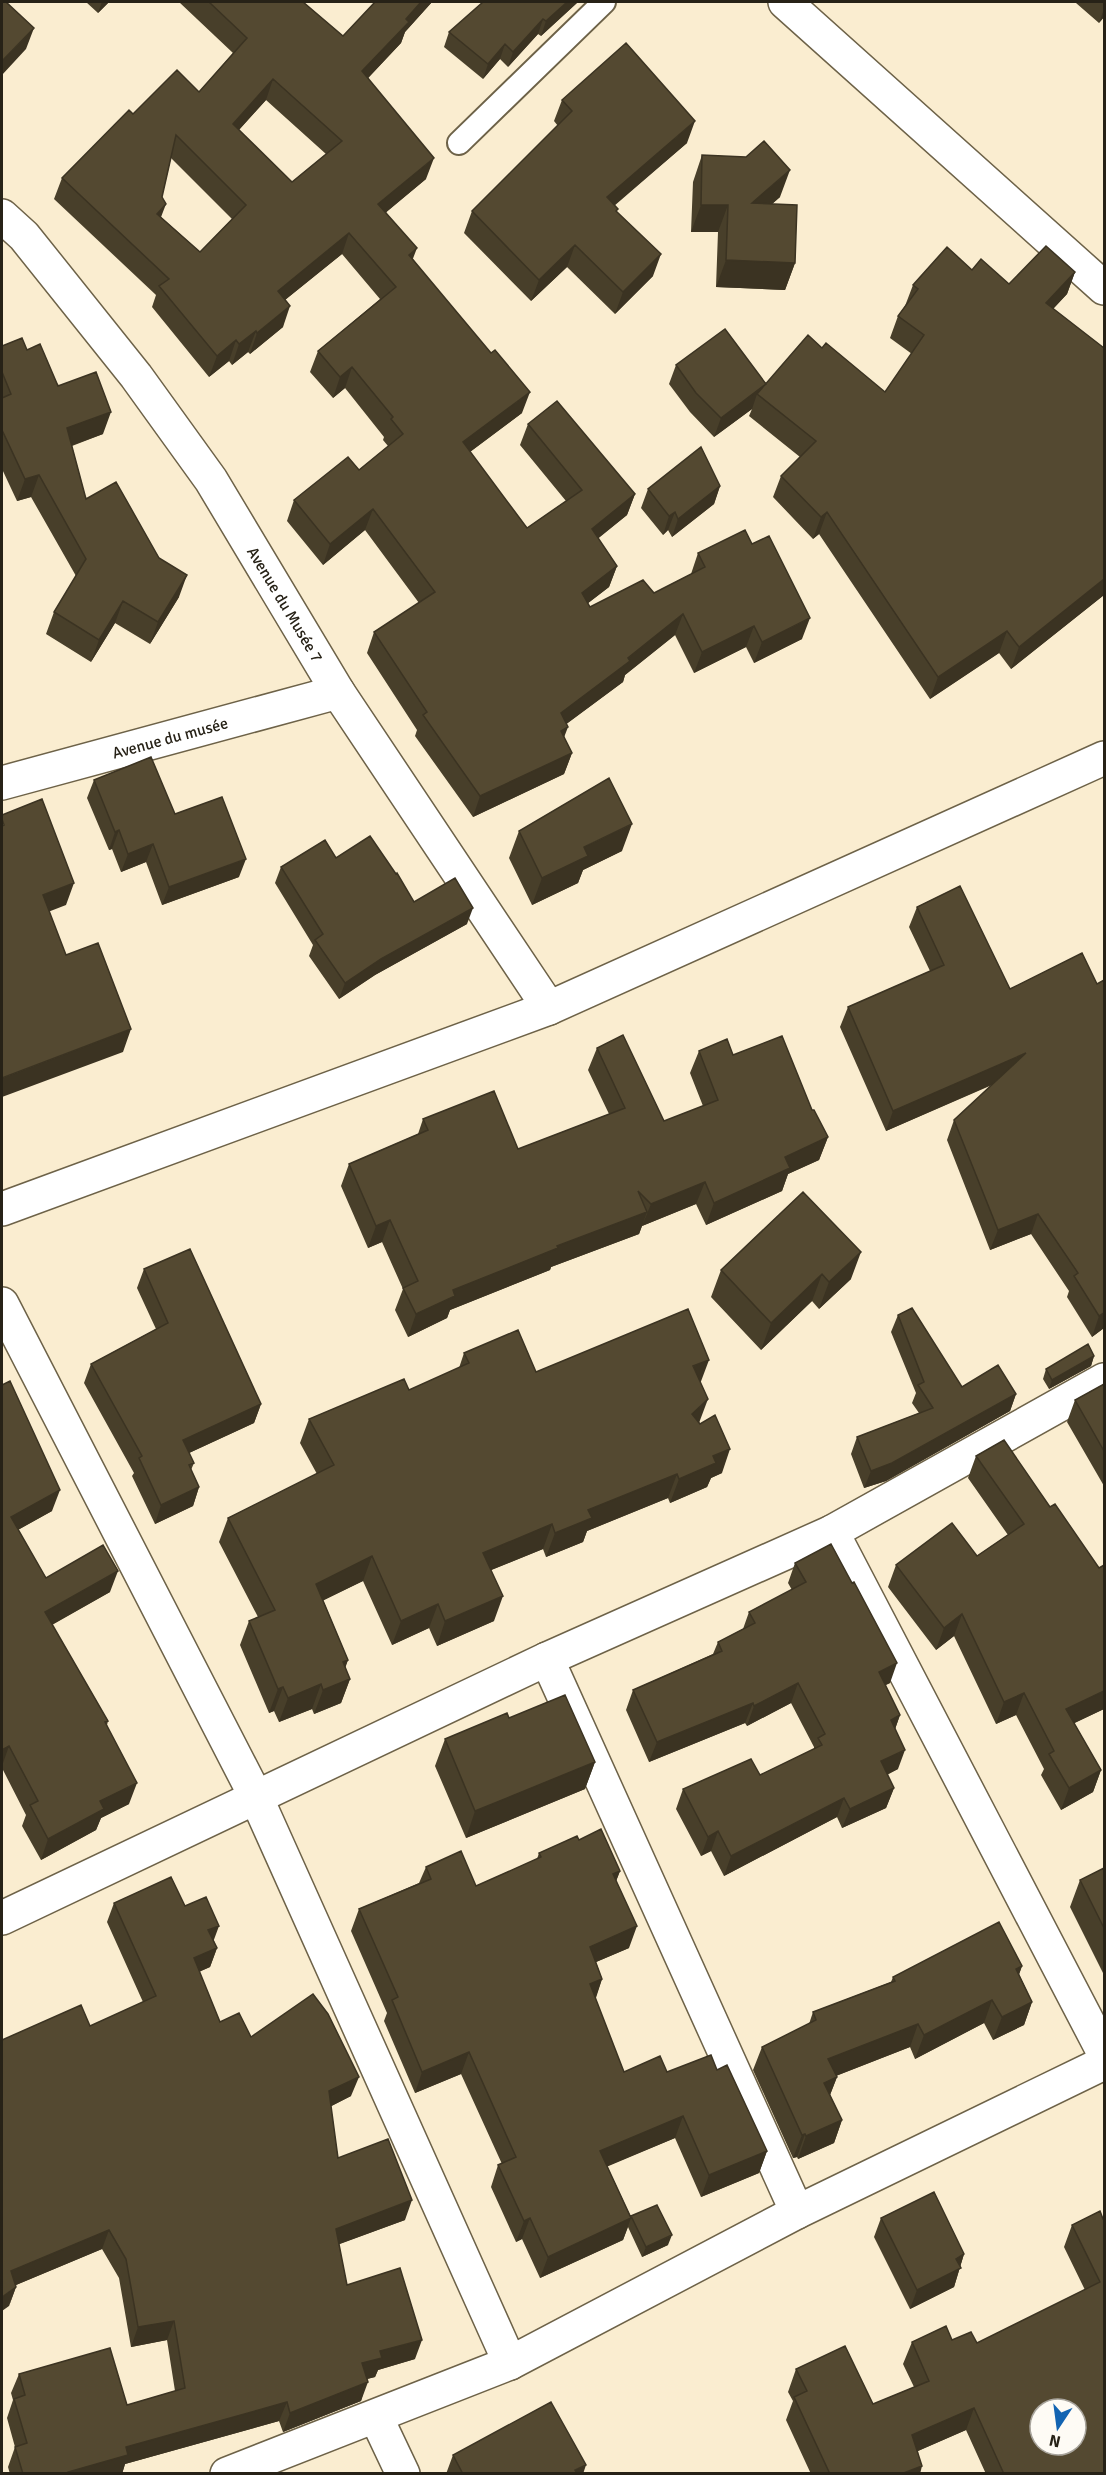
<svg xmlns="http://www.w3.org/2000/svg" width="1106" height="2475" font-family="Signika,sans-serif">
<rect width="100%" height="100%" fill="#faedd0"/>
<g fill="none" stroke-linecap="round" stroke-linejoin="round">
<g stroke="#6d6248" stroke-width="26">
<path id="lane" d="M 459,143 L 604,2"/>
</g>
<g stroke="#6d6248" stroke-width="36">
<g id="street">
<path d="M 785,2 L 1104,288"/>
<path id="s1" d="M 2,216 L 24,236 L 136,376 L 211,480 L 338,692 L 549,1008"/>
<path id="s2" d="M 2,783 L 338,692"/>
<path d="M 2,1304 L 256,1797 L 510,2363"/>
<path d="M 832,1532 L 1104,2053"/>
<path d="M 547,1659 L 797,2212"/>
<path d="M 2,1918 L 547,1659 L 832,1532 L 1104,1380"/>
<path d="M 376,2417 L 403,2474"/>
<path d="M 227,2474 L 510,2363 L 797,2212 L 1104,2063"/>
</g>
</g>
<g stroke="#6d6248" stroke-width="36">
<path id="secondary" d="M 2,1209 L 549,1008 L 1104,758"/>
</g>
<use href="#lane" stroke="#fff" stroke-width="22"/>
<use href="#street" stroke="#fff" stroke-width="33"/>
<use href="#secondary" stroke="#fff" stroke-width="33"/>
</g>
<path fill="#483f2a" fill-rule="evenodd" d="M 86,2 L 109,2 L 98,13 Z
M 179,2 L 303,2 L 343,36 L 375,2 L 432,2 L 405,32 L 401,43 L 368,78 L 426,179 L 386,212 L 413,259 L 522,413 L 470,452 L 527,528 L 566,501 L 520,445 L 528,424 L 635,494 L 627,515 L 598,538 L 617,566 L 609,587 L 588,603 L 590,607 L 654,593 L 691,574 L 698,553 L 802,639 L 754,663 L 746,647 L 694,673 L 675,635 L 625,675 L 623,682 L 566,724 L 564,737 L 572,753 L 564,774 L 473,817 L 415,736 L 417,730 L 367,653 L 374,632 L 419,603 L 365,530 L 323,565 L 287,521 L 294,500 L 359,470 L 388,446 L 383,440 L 384,437 L 345,388 L 333,398 L 310,372 L 318,351 L 380,299 L 342,254 L 285,300 L 283,327 L 250,354 L 248,352 L 232,365 L 229,361 L 209,377 L 152,307 L 156,295 L 54,199 L 62,178 L 133,114 L 199,92 L 233,53 ZM 266,100 L 326,154 L 292,182 L 239,130 ZM 171,158 L 232,219 L 200,252 L 161,217 L 162,197 Z
M 578,2 L 541,36 L 538,34 L 508,67 L 500,59 L 483,79 L 444,47 L 449,32 Z
M 1076,2 L 1104,2 L 1104,17 L 1099,23 L 1076,3 Z
M 562,100 L 687,143 L 614,205 L 617,212 L 653,276 L 615,314 L 567,267 L 531,301 L 464,233 L 472,211 L 558,126 L 554,121 Z
M 702,155 L 780,197 L 772,204 L 795,263 L 785,290 L 716,287 L 718,232 L 691,232 L 693,182 Z
M 972,270 L 1009,284 L 1075,272 L 1067,294 L 1053,309 L 1104,348 L 1104,595 L 1011,669 L 999,653 L 930,699 L 819,534 L 813,539 L 773,497 L 781,476 L 800,457 L 749,416 L 752,409 L 714,437 L 690,412 L 669,384 L 676,365 L 766,384 L 822,348 L 885,392 L 912,354 L 890,338 L 898,316 L 905,306 L 913,285 Z
M 2,346 L 27,350 L 103,434 L 72,446 L 86,499 L 179,597 L 150,644 L 115,623 L 91,662 L 46,634 L 54,612 L 76,576 L 31,497 L 17,501 L 2,469 Z
M 720,486 L 714,504 L 672,537 L 668,530 L 663,535 L 641,508 L 648,489 Z
M 94,780 L 175,814 L 239,877 L 162,905 L 146,862 L 121,872 L 112,849 L 109,850 L 87,798 Z
M 519,831 L 622,851 L 583,870 L 578,883 L 532,905 L 509,858 Z
M 336,858 L 414,902 L 467,924 L 375,975 L 339,999 L 309,956 L 313,945 L 275,883 L 281,867 Z
M 960,886 L 1104,1328 L 1092,1337 L 1067,1297 L 1069,1291 L 1031,1234 L 990,1250 L 947,1140 L 954,1120 L 992,1085 L 886,1131 L 840,1027 L 848,1007 L 930,971 L 909,927 L 917,907 Z
M 597,1048 L 664,1121 L 703,1106 L 690,1073 L 699,1051 L 733,1055 L 812,1110 L 828,1137 L 819,1160 L 788,1174 L 782,1191 L 706,1225 L 696,1204 L 642,1226 L 639,1234 L 551,1267 L 550,1270 L 450,1310 L 447,1318 L 408,1337 L 395,1310 L 403,1289 L 382,1242 L 368,1248 L 341,1186 L 349,1164 L 418,1134 L 423,1119 L 518,1149 L 609,1114 L 588,1070 Z
M 803,1192 L 851,1279 L 819,1309 L 812,1301 L 761,1350 L 711,1297 L 721,1270 Z
M 144,1269 L 261,1404 L 254,1423 L 189,1453 L 194,1463 L 191,1470 L 199,1487 L 193,1506 L 155,1524 L 132,1476 L 134,1473 L 84,1383 L 91,1364 L 156,1329 L 137,1288 Z
M 898,1315 L 962,1387 L 1016,1394 L 1010,1411 L 886,1481 L 864,1488 L 851,1454 L 857,1437 L 919,1413 L 912,1403 L 916,1393 L 891,1332 Z
M 464,1353 L 536,1372 L 700,1382 L 699,1423 L 722,1473 L 711,1478 L 707,1487 L 670,1503 L 668,1498 L 587,1531 L 583,1542 L 546,1557 L 543,1549 L 491,1570 L 494,1621 L 437,1646 L 429,1628 L 392,1645 L 363,1581 L 323,1600 L 348,1660 L 345,1667 L 350,1679 L 341,1703 L 314,1714 L 312,1709 L 279,1722 L 274,1711 L 269,1713 L 240,1645 L 249,1621 L 258,1617 L 219,1542 L 228,1518 L 317,1474 L 300,1443 L 309,1419 L 409,1390 L 459,1368 Z
M 1094,1356 L 1091,1366 L 1049,1389 L 1043,1379 L 1046,1369 Z
M 1104,1384 L 1104,1486 L 1067,1422 L 1075,1400 Z
M 2,1385 L 52,1511 L 18,1530 L 46,1578 L 110,1592 L 52,1625 L 108,1721 L 107,1725 L 129,1804 L 101,1818 L 96,1830 L 41,1860 L 22,1826 L 26,1815 L 2,1768 Z
M 1004,1440 L 1104,1709 L 1074,1723 L 1101,1770 L 1093,1792 L 1061,1810 L 1041,1775 L 1044,1769 L 1016,1715 L 996,1724 L 954,1636 L 936,1650 L 888,1587 L 896,1565 L 977,1556 L 1008,1535 L 968,1478 L 976,1456 Z
M 795,1563 L 890,1683 L 885,1685 L 900,1715 L 895,1729 L 898,1769 L 887,1775 L 894,1788 L 886,1808 L 842,1828 L 837,1817 L 724,1876 L 711,1851 L 701,1856 L 676,1809 L 683,1789 L 760,1775 L 814,1749 L 814,1747 L 791,1703 L 747,1726 L 745,1723 L 649,1762 L 626,1710 L 633,1690 L 713,1654 L 718,1642 L 743,1629 L 749,1612 L 792,1590 L 788,1583 Z
M 509,1718 L 595,1762 L 585,1789 L 466,1838 L 435,1766 L 445,1739 Z
M 579,1840 L 620,1871 L 616,1881 L 629,1948 L 596,1962 L 602,1979 L 595,1999 L 624,2072 L 667,2072 L 717,2070 L 767,2151 L 759,2173 L 701,2197 L 675,2138 L 607,2166 L 631,2217 L 668,2245 L 642,2257 L 628,2227 L 623,2240 L 540,2278 L 522,2239 L 516,2242 L 491,2187 L 498,2165 L 502,2164 L 461,2074 L 415,2093 L 384,2021 L 387,2013 L 351,1931 L 359,1909 L 419,1883 L 426,1867 L 476,1886 L 537,1859 L 539,1853 Z
M 1104,1868 L 1104,1975 L 1070,1907 L 1080,1880 Z
M 114,1903 L 185,1906 L 214,1941 L 217,1948 L 210,1967 L 199,1972 L 220,2022 L 251,2037 L 351,2096 L 331,2106 L 338,2158 L 405,2220 L 339,2244 L 347,2285 L 415,2359 L 378,2370 L 375,2377 L 367,2379 L 361,2401 L 283,2432 L 279,2421 L 125,2464 L 122,2474 L 10,2474 L 8,2467 L 15,2447 L 7,2418 L 13,2400 L 11,2393 L 19,2374 L 127,2405 L 175,2391 L 167,2340 L 131,2347 L 119,2278 L 102,2249 L 16,2285 L 16,2287 L 9,2306 L 90,2026 L 143,2002 L 107,1922 Z
M 1022,1966 L 1019,1974 L 1032,2002 L 1024,2025 L 993,2040 L 984,2023 L 915,2059 L 910,2047 L 836,2076 L 837,2077 L 830,2095 L 842,2120 L 834,2143 L 798,2159 L 797,2157 L 793,2158 L 753,2070 L 762,2047 L 809,2024 L 813,2012 L 891,1982 L 893,1977 Z
M 1100,2211 L 1104,2474 L 986,2474 L 966,2430 L 918,2451 L 920,2474 L 811,2474 L 786,2420 L 793,2401 L 788,2392 L 796,2369 L 873,2404 L 914,2387 L 903,2364 L 912,2342 L 952,2340 L 977,2343 L 1085,2290 L 1064,2247 L 1072,2225 Z
M 881,2218 L 964,2254 L 954,2287 L 910,2309 L 874,2237 Z
M 453,2455 L 583,2474 L 446,2474 Z"/>
<path fill="#3b3322" d="M 102,2 L 109,2 L 98,13 Z
M 421,2 L 432,2 L 405,32 L 401,43 L 355,92 L 362,71 Z
M 567,2 L 578,2 L 541,36 L 546,21 Z
M 1104,9 L 1104,17 L 1099,23 Z
M 543,19 L 538,34 L 508,67 L 513,52 Z
M 34,28 L 26,49 L 2,75 L 2,61 Z
M 505,44 L 500,59 L 483,79 L 488,64 Z
M 273,79 L 266,100 L 225,145 L 233,124 Z
M 695,121 L 687,143 L 599,219 L 607,197 Z
M 434,158 L 426,179 L 371,225 L 378,204 Z
M 790,170 L 780,197 L 742,230 L 752,203 Z
M 166,204 L 158,225 L 157,214 Z
M 701,205 L 728,205 L 718,232 L 691,232 Z
M 349,233 L 342,254 L 270,312 L 278,291 Z
M 575,245 L 567,267 L 531,301 L 539,280 Z
M 417,248 L 409,269 L 409,255 Z
M 661,254 L 653,276 L 615,314 L 623,292 Z
M 726,260 L 795,263 L 785,290 L 716,287 Z
M 1075,272 L 1067,294 L 1038,325 L 1046,303 Z
M 290,306 L 283,327 L 250,354 L 257,333 Z
M 256,331 L 248,352 L 232,365 L 239,344 Z
M 236,340 L 229,361 L 209,377 L 217,356 Z
M 352,367 L 345,388 L 333,398 L 340,377 Z
M 767,384 L 757,394 L 752,409 L 714,437 L 721,418 Z
M 530,392 L 522,413 L 455,463 L 463,442 Z
M 111,412 L 103,434 L 59,450 L 67,428 Z
M 39,475 L 31,497 L 17,501 L 25,479 Z
M 720,486 L 714,504 L 672,537 L 678,519 Z
M 635,494 L 627,515 L 584,550 L 592,529 Z
M 373,509 L 365,530 L 323,565 L 330,544 Z
M 675,512 L 668,530 L 663,535 L 669,516 Z
M 827,512 L 819,534 L 813,539 L 821,517 Z
M 617,566 L 609,587 L 574,614 L 582,593 Z
M 187,575 L 179,597 L 150,644 L 158,622 Z
M 1104,579 L 1104,595 L 1011,669 L 1019,647 Z
M 123,601 L 115,623 L 91,662 L 99,640 Z
M 683,614 L 675,635 L 625,675 L 623,682 L 553,734 L 561,713 Z
M 810,618 L 802,639 L 754,663 L 762,642 Z
M 754,626 L 746,647 L 694,673 L 702,652 Z
M 1007,631 L 999,653 L 930,699 L 938,677 Z
M 568,727 L 560,748 L 561,731 Z
M 572,753 L 564,774 L 473,817 L 480,796 Z
M 632,824 L 622,851 L 583,870 L 578,883 L 532,905 L 542,878 L 584,847 Z
M 119,830 L 112,849 L 109,850 L 115,832 Z
M 153,844 L 146,862 L 121,872 L 128,854 Z
M 246,859 L 239,877 L 162,905 L 169,887 Z
M 74,883 L 66,905 L 35,917 L 43,895 Z
M 473,908 L 467,924 L 375,975 L 339,999 L 345,983 L 381,959 Z
M 131,1029 L 123,1052 L 2,1097 L 2,1078 Z
M 1026,1053 L 1018,1073 L 886,1131 L 893,1111 Z
M 828,1137 L 819,1160 L 788,1174 L 782,1191 L 706,1225 L 714,1203 L 785,1157 Z
M 705,1182 L 696,1204 L 642,1226 L 651,1204 Z
M 647,1212 L 639,1234 L 551,1267 L 550,1270 L 450,1310 L 447,1318 L 408,1337 L 416,1314 L 453,1290 L 557,1246 Z
M 1038,1214 L 1031,1234 L 990,1250 L 998,1230 Z
M 390,1220 L 382,1242 L 368,1248 L 376,1226 Z
M 861,1252 L 851,1279 L 819,1309 L 829,1282 Z
M 822,1274 L 812,1301 L 761,1350 L 771,1323 Z
M 1104,1313 L 1104,1328 L 1092,1337 L 1099,1316 Z
M 1094,1356 L 1091,1366 L 1049,1389 L 1052,1380 Z
M 709,1360 L 700,1384 L 693,1366 Z
M 1016,1394 L 1010,1411 L 886,1481 L 864,1488 L 871,1471 Z
M 708,1399 L 699,1423 L 692,1414 Z
M 261,1404 L 254,1423 L 176,1459 L 183,1440 Z
M 730,1449 L 722,1473 L 711,1478 L 707,1487 L 670,1503 L 679,1479 L 713,1456 Z
M 677,1474 L 668,1498 L 587,1531 L 583,1542 L 546,1557 L 555,1533 L 588,1510 Z
M 199,1487 L 193,1506 L 155,1524 L 161,1505 Z
M 60,1490 L 52,1511 L 3,1538 L 11,1517 Z
M 552,1524 L 543,1549 L 474,1577 L 483,1553 Z
M 372,1556 L 363,1581 L 308,1608 L 316,1584 Z
M 118,1571 L 110,1592 L 37,1633 L 45,1612 Z
M 503,1596 L 494,1621 L 437,1646 L 445,1621 Z
M 438,1604 L 429,1628 L 392,1645 L 401,1621 Z
M 962,1614 L 954,1636 L 936,1650 L 944,1628 Z
M 348,1660 L 340,1683 L 350,1679 L 341,1703 L 314,1714 L 323,1690 L 343,1662 Z
M 897,1663 L 890,1683 L 872,1692 L 879,1672 Z
M 798,1683 L 791,1703 L 747,1726 L 754,1706 Z
M 321,1684 L 312,1709 L 279,1722 L 288,1698 Z
M 283,1687 L 274,1711 L 269,1713 L 278,1689 Z
M 1104,1691 L 1104,1709 L 1058,1731 L 1066,1709 Z
M 1024,1693 L 1016,1715 L 996,1724 L 1004,1702 Z
M 753,1703 L 745,1723 L 649,1762 L 657,1742 Z
M 900,1715 L 893,1735 L 891,1720 Z
M 9,1746 L 2,1766 L 2,1750 Z
M 905,1750 L 898,1769 L 873,1781 L 881,1761 Z
M 595,1762 L 585,1789 L 466,1838 L 475,1811 Z
M 1101,1770 L 1093,1792 L 1061,1810 L 1069,1788 Z
M 137,1783 L 129,1804 L 101,1818 L 96,1830 L 41,1860 L 48,1839 L 100,1801 Z
M 894,1788 L 886,1808 L 842,1828 L 850,1809 Z
M 844,1798 L 837,1817 L 724,1876 L 731,1856 Z
M 718,1831 L 711,1851 L 701,1856 L 708,1837 Z
M 620,1871 L 612,1892 L 613,1874 Z
M 219,1926 L 212,1945 L 208,1930 Z
M 637,1926 L 629,1948 L 582,1968 L 590,1947 Z
M 217,1948 L 210,1967 L 186,1977 L 194,1958 Z
M 1022,1966 L 1014,1989 L 1016,1969 Z
M 602,1979 L 595,2001 L 590,1984 Z
M 992,2000 L 984,2023 L 915,2059 L 924,2035 Z
M 1032,2002 L 1024,2025 L 993,2040 L 1002,2017 Z
M 918,2024 L 910,2047 L 820,2082 L 828,2059 Z
M 469,2052 L 461,2074 L 415,2093 L 422,2072 Z
M 359,2077 L 351,2096 L 322,2111 L 329,2091 Z
M 837,2077 L 828,2100 L 824,2083 Z
M 683,2116 L 675,2138 L 592,2173 L 600,2151 Z
M 842,2120 L 834,2143 L 798,2159 L 806,2136 Z
M 805,2134 L 797,2157 L 793,2158 L 802,2135 Z
M 767,2151 L 759,2173 L 701,2197 L 709,2175 Z
M 412,2200 L 405,2220 L 329,2248 L 336,2229 Z
M 530,2218 L 522,2239 L 516,2242 L 524,2221 Z
M 631,2218 L 623,2240 L 540,2278 L 548,2257 Z
M 109,2230 L 102,2249 L 4,2290 L 11,2271 Z
M 672,2235 L 668,2245 L 642,2257 L 646,2247 Z
M 964,2254 L 954,2287 L 910,2309 L 917,2290 L 956,2259 Z
M 16,2287 L 9,2306 L 2,2311 L 2,2297 Z
M 174,2321 L 167,2340 L 131,2347 L 138,2327 Z
M 422,2340 L 415,2359 L 378,2370 L 375,2377 L 355,2382 L 362,2363 L 380,2351 Z
M 368,2382 L 361,2401 L 283,2432 L 290,2413 Z
M 287,2402 L 279,2421 L 125,2464 L 122,2474 L 67,2474 L 68,2472 L 126,2447 Z
M 974,2408 L 966,2430 L 904,2457 L 912,2435 Z
M 586,2465 L 583,2474 L 574,2474 L 575,2470 Z
M 922,2466 L 920,2474 L 901,2474 Z"/>
<path fill="#544931" stroke="#3b3322" stroke-width="1.5" fill-rule="evenodd" d="M 2,2 L 6,2 L 34,28 L 2,61 Z
M 209,2 L 303,2 L 343,36 L 375,2 L 421,2 L 406,19 L 409,22 L 362,71 L 434,158 L 378,204 L 417,248 L 409,255 L 491,353 L 495,350 L 530,392 L 463,442 L 527,528 L 582,490 L 528,424 L 557,401 L 635,494 L 592,529 L 617,566 L 582,593 L 590,607 L 643,580 L 654,593 L 705,567 L 698,553 L 745,530 L 752,544 L 769,536 L 810,618 L 762,642 L 754,626 L 702,652 L 683,614 L 628,658 L 630,661 L 561,713 L 568,727 L 561,731 L 572,753 L 480,796 L 423,715 L 427,712 L 374,632 L 435,592 L 373,509 L 330,544 L 294,500 L 348,457 L 359,470 L 403,434 L 391,419 L 393,417 L 352,367 L 340,377 L 318,351 L 396,287 L 349,233 L 278,291 L 290,306 L 257,333 L 256,331 L 239,344 L 236,340 L 217,356 L 159,286 L 169,279 L 62,178 L 129,110 L 133,114 L 177,70 L 199,92 L 247,38 ZM 273,79 L 342,141 L 292,182 L 233,124 ZM 176,135 L 246,205 L 200,252 L 157,214 L 166,204 L 162,197 Z
M 483,2 L 567,2 L 546,21 L 543,19 L 513,52 L 505,44 L 488,64 L 449,32 Z
M 626,43 L 695,121 L 607,197 L 618,209 L 616,211 L 661,254 L 623,292 L 575,245 L 539,280 L 472,211 L 572,111 L 562,100 Z
M 764,141 L 790,170 L 752,203 L 797,205 L 795,263 L 726,260 L 728,205 L 701,205 L 702,155 L 746,157 Z
M 1046,246 L 1075,272 L 1046,303 L 1104,348 L 1104,579 L 1019,647 L 1007,631 L 938,677 L 827,512 L 821,517 L 781,476 L 816,441 L 757,394 L 808,335 L 822,348 L 826,343 L 885,392 L 924,335 L 898,316 L 918,289 L 913,285 L 947,247 L 972,270 L 981,259 L 1009,284 Z
M 725,329 L 766,384 L 721,418 L 696,393 L 676,365 Z
M 22,338 L 27,350 L 40,344 L 58,386 L 96,372 L 111,412 L 67,428 L 86,499 L 116,482 L 159,558 L 187,575 L 158,622 L 123,601 L 99,640 L 54,612 L 86,559 L 39,475 L 25,479 L 2,430 L 2,398 L 11,394 L 2,372 L 2,346 Z
M 701,447 L 720,486 L 678,519 L 675,512 L 669,516 L 648,489 Z
M 151,757 L 175,814 L 222,797 L 246,859 L 169,887 L 153,844 L 128,854 L 119,830 L 115,832 L 94,780 Z
M 609,778 L 632,824 L 584,847 L 588,856 L 542,878 L 519,831 Z
M 42,799 L 74,883 L 43,895 L 66,955 L 98,943 L 131,1029 L 2,1078 L 2,826 L 4,825 L 2,819 L 2,815 Z
M 370,836 L 396,874 L 397,873 L 414,902 L 455,878 L 473,908 L 381,959 L 345,983 L 315,940 L 323,934 L 281,867 L 325,840 L 336,858 Z
M 960,886 L 1010,989 L 1082,953 L 1097,984 L 1104,980 L 1104,1313 L 1099,1316 L 1074,1276 L 1078,1273 L 1038,1214 L 998,1230 L 954,1120 L 1026,1053 L 893,1111 L 848,1007 L 944,965 L 917,907 Z
M 623,1035 L 664,1121 L 718,1100 L 699,1051 L 727,1039 L 733,1055 L 782,1036 L 812,1110 L 814,1110 L 828,1137 L 785,1157 L 790,1168 L 714,1203 L 705,1182 L 651,1204 L 638,1191 L 647,1212 L 557,1246 L 558,1248 L 453,1290 L 455,1296 L 416,1314 L 403,1288 L 418,1281 L 390,1220 L 376,1226 L 349,1164 L 428,1130 L 423,1119 L 494,1091 L 518,1149 L 625,1108 L 597,1048 Z
M 803,1192 L 861,1252 L 829,1282 L 822,1274 L 771,1323 L 721,1270 Z
M 190,1249 L 261,1404 L 183,1440 L 194,1463 L 189,1465 L 199,1487 L 161,1505 L 139,1458 L 142,1456 L 91,1364 L 168,1323 L 144,1269 Z
M 912,1308 L 962,1387 L 998,1365 L 1016,1394 L 892,1463 L 871,1471 L 857,1437 L 933,1408 L 918,1385 L 924,1382 L 898,1315 Z
M 688,1309 L 709,1360 L 693,1366 L 708,1399 L 692,1414 L 700,1424 L 715,1415 L 730,1449 L 713,1456 L 716,1463 L 679,1479 L 677,1474 L 588,1510 L 592,1518 L 555,1533 L 552,1524 L 483,1553 L 503,1596 L 445,1621 L 438,1604 L 401,1621 L 372,1556 L 316,1584 L 348,1660 L 343,1662 L 350,1679 L 323,1690 L 321,1684 L 288,1698 L 283,1687 L 278,1689 L 249,1621 L 275,1610 L 228,1518 L 334,1465 L 309,1419 L 404,1379 L 409,1390 L 469,1363 L 464,1353 L 518,1330 L 536,1372 Z
M 1088,1344 L 1094,1356 L 1052,1380 L 1046,1369 Z
M 10,1381 L 60,1490 L 11,1517 L 46,1578 L 103,1545 L 118,1571 L 45,1612 L 108,1721 L 105,1722 L 137,1783 L 100,1801 L 104,1809 L 48,1839 L 30,1805 L 38,1801 L 9,1746 L 2,1750 L 2,1385 Z
M 1104,1384 L 1104,1451 L 1075,1400 Z
M 1004,1440 L 1050,1507 L 1055,1504 L 1099,1568 L 1104,1565 L 1104,1691 L 1066,1709 L 1101,1770 L 1069,1788 L 1049,1754 L 1054,1751 L 1024,1693 L 1004,1702 L 962,1614 L 944,1628 L 896,1565 L 952,1523 L 977,1556 L 1024,1524 L 976,1456 Z
M 831,1544 L 852,1583 L 854,1582 L 897,1663 L 879,1672 L 900,1715 L 891,1720 L 905,1750 L 881,1761 L 894,1788 L 850,1809 L 844,1798 L 731,1856 L 718,1831 L 708,1837 L 683,1789 L 751,1759 L 760,1775 L 822,1745 L 818,1738 L 825,1734 L 798,1683 L 754,1706 L 753,1703 L 657,1742 L 633,1690 L 722,1651 L 718,1642 L 755,1623 L 749,1612 L 806,1582 L 795,1563 Z
M 565,1695 L 595,1762 L 475,1811 L 445,1739 L 507,1713 L 509,1718 Z
M 601,1829 L 620,1871 L 613,1874 L 637,1926 L 590,1947 L 602,1979 L 590,1984 L 624,2072 L 660,2056 L 667,2072 L 711,2055 L 717,2070 L 727,2065 L 767,2151 L 709,2175 L 683,2116 L 600,2151 L 631,2218 L 548,2257 L 530,2218 L 524,2221 L 498,2165 L 516,2157 L 469,2052 L 422,2072 L 392,2000 L 398,1997 L 359,1909 L 431,1879 L 426,1867 L 461,1851 L 476,1886 L 541,1857 L 539,1853 L 577,1836 L 579,1840 Z
M 1104,1868 L 1104,1928 L 1080,1880 Z
M 171,1877 L 185,1906 L 206,1897 L 219,1926 L 208,1930 L 217,1948 L 194,1958 L 220,2022 L 239,2013 L 251,2037 L 313,1994 L 328,2014 L 359,2077 L 329,2091 L 338,2158 L 388,2139 L 412,2200 L 336,2229 L 347,2285 L 400,2268 L 422,2340 L 380,2351 L 382,2358 L 362,2363 L 368,2382 L 290,2413 L 287,2402 L 126,2447 L 128,2455 L 68,2472 L 68,2474 L 23,2474 L 15,2447 L 27,2443 L 14,2399 L 25,2395 L 19,2374 L 110,2348 L 127,2405 L 185,2388 L 174,2321 L 138,2327 L 126,2259 L 109,2230 L 11,2271 L 16,2287 L 2,2297 L 2,2040 L 81,2005 L 90,2026 L 156,1996 L 114,1903 Z
M 999,1922 L 1022,1966 L 1016,1969 L 1032,2002 L 1002,2017 L 992,2000 L 924,2035 L 918,2024 L 828,2059 L 837,2077 L 824,2083 L 842,2120 L 806,2136 L 805,2134 L 802,2135 L 762,2047 L 816,2020 L 813,2012 L 895,1981 L 893,1977 Z
M 934,2192 L 964,2254 L 956,2259 L 961,2268 L 917,2290 L 881,2218 Z
M 657,2205 L 672,2235 L 646,2247 L 631,2216 Z
M 1100,2211 L 1103,2219 L 1104,2219 L 1104,2474 L 1004,2474 L 974,2408 L 912,2435 L 922,2466 L 901,2474 L 830,2474 L 794,2397 L 807,2391 L 796,2369 L 845,2346 L 873,2404 L 929,2381 L 912,2342 L 946,2326 L 952,2340 L 971,2332 L 977,2343 L 1100,2282 L 1072,2225 ZM 1040,2409 L 1076,2409 L 1076,2445 L 1040,2445 Z
M 551,2402 L 586,2465 L 575,2470 L 577,2474 L 463,2474 L 453,2455 Z"/>
<g text-anchor="middle" stroke-width="6" stroke-linejoin="round" paint-order="stroke">
<g font-size="16" fill="#272217" stroke="#fefbf5">
<text dy="6" stroke="none"><textPath href="#s1" startOffset="482">Avenue du Musée 7</textPath></text>
<text dy="6" stroke="none"><textPath href="#s2" startOffset="174">Avenue du musée</textPath></text>
</g>
</g>
<rect width="1106" height="2475" fill="none" stroke="#272217" stroke-width="6"/>
<g transform="translate(1058 2427) rotate(193)"><circle r="28" fill="#fefbf5" stroke="#a8a49c" stroke-width="1.5"/>
<path d="M0-4.5L10 22L0 15L-10 22Z" fill="#1364b2"/>
<text y="-9" font-size="16" font-weight="bold" text-anchor="middle" fill="#272217">N</text>
</g>
</svg>
